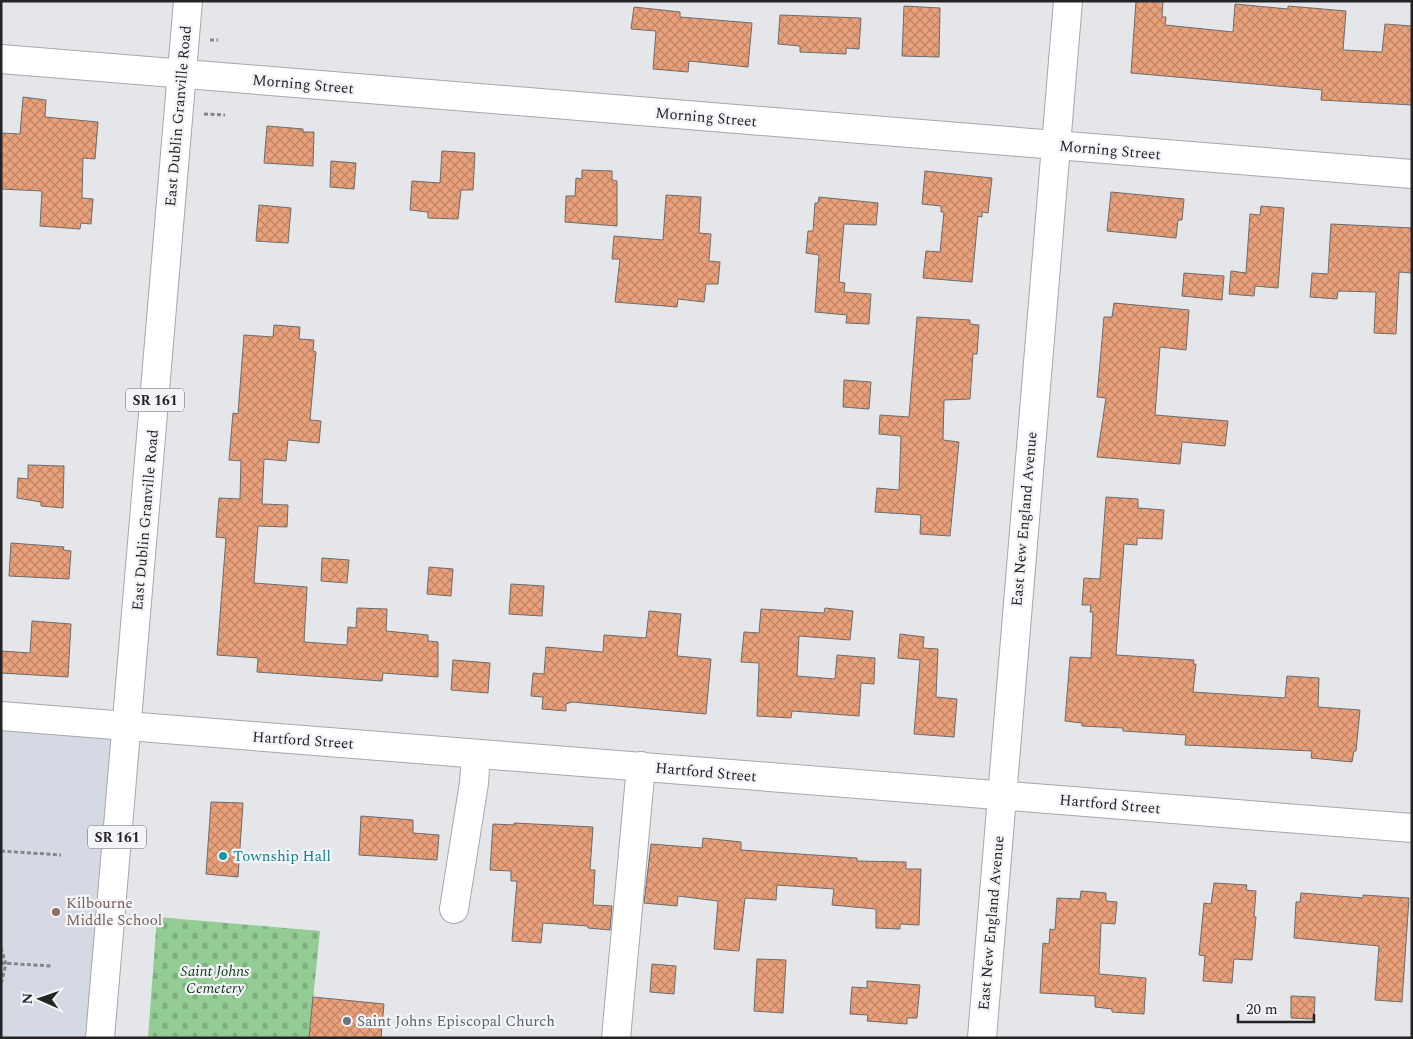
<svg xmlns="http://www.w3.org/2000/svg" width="1413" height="1039" font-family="Spectral,serif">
<defs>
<pattern id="cemetery-stones" width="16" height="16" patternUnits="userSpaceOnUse" patternTransform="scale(1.25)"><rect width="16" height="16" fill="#93cc94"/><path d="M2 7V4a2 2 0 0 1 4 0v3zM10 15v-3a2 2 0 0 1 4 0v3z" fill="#7faf7f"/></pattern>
<pattern id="building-cross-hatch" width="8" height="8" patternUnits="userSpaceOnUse" patternTransform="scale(1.25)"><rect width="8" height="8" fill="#eaa17b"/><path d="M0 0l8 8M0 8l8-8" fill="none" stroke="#bd8365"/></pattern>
</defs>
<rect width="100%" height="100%" fill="#e5e6ea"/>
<path fill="#d5d9e4" d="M 1,716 L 126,726 L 100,1038 L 1,1038 Z"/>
<path fill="url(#cemetery-stones)" d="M 157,917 L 320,931 L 309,1038 L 148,1038 Z"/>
<path fill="url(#building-cross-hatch)" stroke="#6e6b69" d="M 1136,1 L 1163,1 L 1162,17 L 1166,17 L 1165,25 L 1233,32 L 1235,4 L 1288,9 L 1288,6 L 1346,11 L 1343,50 L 1382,52 L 1385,24 L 1412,26 L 1412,105 L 1321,100 L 1322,90 L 1131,73 Z
M 904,6 L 940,8 L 939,57 L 902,56 Z
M 634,7 L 680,12 L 680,17 L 752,23 L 748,67 L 689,61 L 688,72 L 653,69 L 656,31 L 631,29 Z
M 780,15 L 861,18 L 859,49 L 846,48 L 846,54 L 800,52 L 800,46 L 778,44 Z
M 23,97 L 46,100 L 45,117 L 98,122 L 95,159 L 83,158 L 82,198 L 93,199 L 91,224 L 81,223 L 80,229 L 40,226 L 42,191 L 1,189 L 1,133 L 20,134 Z
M 267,126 L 303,129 L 303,132 L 314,132 L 313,166 L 264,163 Z
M 442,151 L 475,153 L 473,190 L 461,190 L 458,219 L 428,218 L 428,212 L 410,210 L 412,181 L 440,183 Z
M 331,161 L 356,163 L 354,189 L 330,187 Z
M 582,170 L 612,171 L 612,180 L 617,181 L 617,226 L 565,222 L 566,196 L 575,196 L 576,178 L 582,179 Z
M 925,171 L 992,178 L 988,213 L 982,212 L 982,217 L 978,216 L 972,282 L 923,278 L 926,251 L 940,252 L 944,212 L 941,212 L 941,206 L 922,204 Z
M 1111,192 L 1184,199 L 1182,220 L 1178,220 L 1176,238 L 1107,231 Z
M 666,195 L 701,197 L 699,233 L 711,234 L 709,261 L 720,262 L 718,284 L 706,284 L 704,302 L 678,299 L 677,307 L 615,302 L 620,259 L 612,259 L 614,236 L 663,240 Z
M 819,197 L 878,203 L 876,225 L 844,224 L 839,282 L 845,283 L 844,292 L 871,294 L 869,324 L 846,323 L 847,315 L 815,312 L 819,255 L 806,253 L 808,231 L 813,231 L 815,203 L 818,203 Z
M 259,205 L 291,208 L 288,243 L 256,241 Z
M 1261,206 L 1284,208 L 1278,288 L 1255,286 L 1254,296 L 1229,294 L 1231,271 L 1246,273 L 1250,214 L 1260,215 Z
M 1331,224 L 1412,228 L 1412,273 L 1399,272 L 1396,334 L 1374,333 L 1376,292 L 1338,291 L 1337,299 L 1310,297 L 1312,273 L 1328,274 Z
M 1184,273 L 1224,276 L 1222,300 L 1182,296 Z
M 1114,303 L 1189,310 L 1186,350 L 1160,347 L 1155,415 L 1228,421 L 1225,446 L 1182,442 L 1180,464 L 1097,457 L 1106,398 L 1097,397 L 1104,317 L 1112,317 Z
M 917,317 L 970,320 L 970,324 L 979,325 L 977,354 L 973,354 L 970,399 L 944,400 L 943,440 L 959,442 L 950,536 L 920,534 L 921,515 L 875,512 L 877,488 L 899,490 L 901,436 L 879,434 L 880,415 L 909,417 Z
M 274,325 L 300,327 L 299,339 L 314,340 L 313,351 L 316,352 L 310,420 L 321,421 L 319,443 L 288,440 L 286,461 L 264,459 L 262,504 L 288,505 L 287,527 L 258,526 L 254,583 L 307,587 L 304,642 L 347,645 L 348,627 L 356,628 L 357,608 L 387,609 L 386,631 L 428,635 L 428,641 L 438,642 L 438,677 L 383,673 L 382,681 L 257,672 L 258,658 L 217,655 L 226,538 L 216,537 L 219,498 L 240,499 L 241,461 L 229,460 L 233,413 L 238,414 L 244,335 L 273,337 Z
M 844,380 L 871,382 L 869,409 L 843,407 Z
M 28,465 L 64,466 L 63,508 L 41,506 L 41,502 L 17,498 L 18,478 L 28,479 Z
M 1106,497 L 1138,499 L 1138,508 L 1164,510 L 1162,539 L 1137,538 L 1137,545 L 1124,544 L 1116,655 L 1194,660 L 1193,664 L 1196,664 L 1193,692 L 1285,698 L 1287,676 L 1319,678 L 1318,707 L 1360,710 L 1356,751 L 1354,751 L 1352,762 L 1311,758 L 1312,751 L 1185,745 L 1186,735 L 1123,731 L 1123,728 L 1082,726 L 1082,723 L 1065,721 L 1070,657 L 1091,658 L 1093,612 L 1090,612 L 1091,605 L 1082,605 L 1084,578 L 1100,579 Z
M 11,543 L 64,547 L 63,550 L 71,551 L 69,579 L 9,576 Z
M 322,558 L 349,560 L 347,583 L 321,581 Z
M 429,567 L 453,569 L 451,596 L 427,594 Z
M 511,584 L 544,586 L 542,616 L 509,614 Z
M 825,608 L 853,611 L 850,640 L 799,636 L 797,676 L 835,679 L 837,655 L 875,658 L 874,684 L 861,683 L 859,716 L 792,711 L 791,718 L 757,716 L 759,663 L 741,662 L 744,632 L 759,633 L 761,609 L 824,613 Z
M 649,611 L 681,614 L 677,656 L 711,659 L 706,714 L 572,702 L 566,704 L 566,711 L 542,709 L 543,697 L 531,696 L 533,673 L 544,674 L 546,647 L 603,652 L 604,635 L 646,638 Z
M 32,621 L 71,624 L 68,677 L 1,673 L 1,651 L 30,653 Z
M 900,634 L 924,637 L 923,648 L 938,649 L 936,697 L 957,699 L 954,737 L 914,734 L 920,660 L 898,658 Z
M 453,660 L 490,663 L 488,693 L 451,690 Z
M 211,802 L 243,803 L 238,877 L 206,874 Z
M 361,816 L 413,820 L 413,833 L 439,835 L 437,860 L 359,855 Z
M 514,823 L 593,827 L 590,870 L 595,870 L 593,905 L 612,906 L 610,930 L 588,928 L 588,926 L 543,923 L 541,943 L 512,941 L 517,881 L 511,881 L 511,871 L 490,870 L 493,824 L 514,825 Z
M 703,838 L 741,842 L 741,850 L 857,858 L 857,861 L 906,862 L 906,869 L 921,869 L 919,925 L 900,924 L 900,929 L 876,928 L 876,909 L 832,905 L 834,889 L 777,885 L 776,900 L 745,898 L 739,951 L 714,949 L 718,901 L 678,896 L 677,906 L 644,903 L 651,844 L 702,848 Z
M 1214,883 L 1247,885 L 1246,890 L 1256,891 L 1254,917 L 1256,917 L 1252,960 L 1234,959 L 1232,983 L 1203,981 L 1205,956 L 1199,955 L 1204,903 L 1211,904 Z
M 1081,891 L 1106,893 L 1106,901 L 1117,902 L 1115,924 L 1101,923 L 1099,974 L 1146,978 L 1144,1014 L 1112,1012 L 1112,1009 L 1095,1007 L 1095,996 L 1040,993 L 1043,943 L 1049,944 L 1050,929 L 1055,930 L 1057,898 L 1080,899 Z
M 1301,893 L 1363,898 L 1363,895 L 1409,898 L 1402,1002 L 1375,1000 L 1379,946 L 1294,938 L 1296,902 L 1300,902 Z
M 757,959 L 786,960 L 783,1013 L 754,1011 Z
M 652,964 L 676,966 L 674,994 L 650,992 Z
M 867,981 L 920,985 L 917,1018 L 907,1018 L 907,1024 L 867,1021 L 868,1015 L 850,1014 L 852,987 L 867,988 Z
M 1291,996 L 1315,997 L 1314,1019 L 1291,1018 Z
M 313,997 L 384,1004 L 381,1038 L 309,1038 Z"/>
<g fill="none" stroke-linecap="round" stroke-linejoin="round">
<g stroke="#a6a7aa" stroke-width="30">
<path id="minor" d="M 1,59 L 1412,174
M 1,716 L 1412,828
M 454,909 L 474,783 L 476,754
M 616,1038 L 641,766
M 982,1038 L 1068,1"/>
</g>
<g stroke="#a6a7aa" stroke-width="30">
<path id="major" d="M 100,1038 L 188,1"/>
</g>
<path stroke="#858588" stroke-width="3" stroke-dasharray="4 2.5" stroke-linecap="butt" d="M 210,40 L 218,40
M 204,114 L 225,115
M 1,851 L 61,855
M 1,948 L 6,964 L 1,984
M 1,963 L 52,966"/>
<use href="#minor" stroke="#fff" stroke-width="28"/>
<use href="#major" stroke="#fff" stroke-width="28"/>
</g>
<circle fill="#0f9aa8" stroke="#f2f4f7" stroke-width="2" cx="223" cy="856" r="5"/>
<circle fill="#8d6e63" stroke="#f2f4f7" stroke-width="2" cx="56" cy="912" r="5"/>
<circle fill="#6b7280" stroke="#f2f4f7" stroke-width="2" cx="347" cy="1021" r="5"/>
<g text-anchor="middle" stroke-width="4.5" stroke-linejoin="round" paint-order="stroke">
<g fill="#f2f4f7" stroke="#626265" stroke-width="1">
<rect x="126" y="388.5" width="58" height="23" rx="4"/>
<rect x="88" y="825.5" width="58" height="23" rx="4"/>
</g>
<g font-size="14" font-weight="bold" fill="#242426">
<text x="155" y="405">SR 161</text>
<text x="117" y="842">SR 161</text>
</g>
<g font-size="15" fill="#242426" stroke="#f2f4f7">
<text transform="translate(303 84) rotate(5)" y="5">Morning Street</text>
<text transform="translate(178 116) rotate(-85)" y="5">East Dublin Granville Road</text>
<text transform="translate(706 117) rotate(5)" y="5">Morning Street</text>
<text transform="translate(1110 150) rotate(5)" y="5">Morning Street</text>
<text transform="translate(1024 519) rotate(-85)" y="5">East New England Avenue</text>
<text transform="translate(145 520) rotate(-85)" y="5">East Dublin Granville Road</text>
<text transform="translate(303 740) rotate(4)" y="5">Hartford Street</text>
<text transform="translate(706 772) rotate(5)" y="5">Hartford Street</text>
<text transform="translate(1110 804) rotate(5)" y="5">Hartford Street</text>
<text transform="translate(991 923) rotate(-85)" y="5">East New England Avenue</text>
</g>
<g font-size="15" fill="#0d838f" stroke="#f2f4f7" text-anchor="start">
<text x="233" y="861">Township Hall</text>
</g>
<g font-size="15" fill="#785e54" stroke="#f2f4f7" text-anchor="start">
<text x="66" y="908">Kilbourne<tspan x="66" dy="17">Middle School</tspan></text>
</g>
<g font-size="15" font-style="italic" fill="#0f3913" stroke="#f2f4f7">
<text x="215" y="976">Saint Johns<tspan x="215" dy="17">Cemetery</tspan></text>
</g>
<g font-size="15" fill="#5b616d" stroke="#f2f4f7" text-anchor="start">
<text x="357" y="1026">Saint Johns Episcopal Church</text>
</g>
</g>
<rect width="1413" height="1039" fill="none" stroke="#242426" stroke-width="5"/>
<g transform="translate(40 999) rotate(272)" stroke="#f2f4f7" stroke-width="4" paint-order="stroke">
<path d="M0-4L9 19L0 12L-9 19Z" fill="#242426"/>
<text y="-8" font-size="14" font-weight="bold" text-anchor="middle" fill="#242426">N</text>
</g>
<path d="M1238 1014v8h76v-8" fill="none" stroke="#242426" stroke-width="2.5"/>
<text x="1246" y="1014" font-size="15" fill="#242426" stroke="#f2f4f7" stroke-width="4" paint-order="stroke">20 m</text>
</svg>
